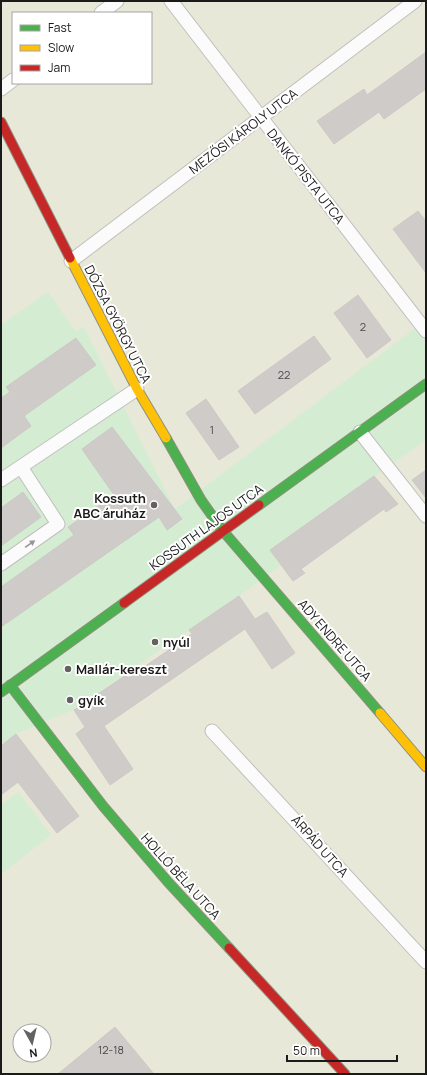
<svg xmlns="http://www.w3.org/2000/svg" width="427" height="1075" font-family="Manrope,sans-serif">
<rect width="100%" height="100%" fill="#e9e7e4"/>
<path fill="#e8e8d8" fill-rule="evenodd" d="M 1,1 L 426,1 L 426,1074 L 1,1074 ZM 13,13 L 151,13 L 151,83 L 13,83 ZM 20,1031 L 44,1031 L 44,1055 L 20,1055 Z"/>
<path fill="#d4edd2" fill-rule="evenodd" d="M 48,292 L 76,332 L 84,327 L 175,509 L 426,320 L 426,440 L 270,550 L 281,565 L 239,596 L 73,710 L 16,734 L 1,746 L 1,325 ZM 175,510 L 182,520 L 167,530 L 159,517 Z
M 18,792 L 51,835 L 2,874 L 1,805 Z"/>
<path fill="#cecbc9" stroke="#ccc9c6" d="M 426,52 L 426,89 L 384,119 L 379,112 L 334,144 L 317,121 L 364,89 L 367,95 Z
M 418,211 L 426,221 L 426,273 L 393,229 Z
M 358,295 L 391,340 L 367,358 L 334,313 Z
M 314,336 L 331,359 L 255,414 L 238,391 Z
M 76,338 L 96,365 L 24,416 L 31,426 L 1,448 L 1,398 L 10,392 L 6,387 Z
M 206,399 L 239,447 L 219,460 L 186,413 Z
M 112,427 L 182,519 L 167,530 L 159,517 L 1,627 L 1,587 L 74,535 L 68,527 L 114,495 L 82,449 Z
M 426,470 L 426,498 L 412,480 Z
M 374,476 L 398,504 L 386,512 L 384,509 L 301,569 L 305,573 L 293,581 L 270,550 Z
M 23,492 L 41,517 L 1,546 L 1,508 Z
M 239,596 L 255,619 L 267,612 L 295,653 L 272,669 L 245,629 L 104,726 L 133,769 L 110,785 L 76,734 L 85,727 L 74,710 L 126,675 L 128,678 L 192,634 L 189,630 Z
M 16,734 L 79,816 L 57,833 L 18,782 L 1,795 L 1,746 Z
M 115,1027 L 154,1074 L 58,1074 Z"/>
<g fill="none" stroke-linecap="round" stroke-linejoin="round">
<g stroke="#c0bfbe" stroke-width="15">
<path id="street" d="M 171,1 L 426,331
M 101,13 L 117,1
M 1,89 L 13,80
M 71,261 L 415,1
M 360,432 L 426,516
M 1,480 L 137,389
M 1,564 L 58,524 L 21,467
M 212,731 L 426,962"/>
</g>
<g stroke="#90907f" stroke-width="11">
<path id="fast" d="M 166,438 L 201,500 L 223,531 L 380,713
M 259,505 L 426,384
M 10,685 L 103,806 L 168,882 L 229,948
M 1,692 L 124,603"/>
</g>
<g stroke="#90907f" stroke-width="11">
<path id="slow" d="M 70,258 L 137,389 L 166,438
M 380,713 L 426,767"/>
</g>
<g stroke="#90907f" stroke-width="11">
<path id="jam" d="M 1,122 L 70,258
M 124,603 L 259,505
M 229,948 L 345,1074"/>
</g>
<use href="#street" stroke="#fcfbfb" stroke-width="13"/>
<use href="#fast" stroke="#4caf50" stroke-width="9"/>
<use href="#slow" stroke="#ffc107" stroke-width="9"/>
<use href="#jam" stroke="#c62828" stroke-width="9"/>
</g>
<defs><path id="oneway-solid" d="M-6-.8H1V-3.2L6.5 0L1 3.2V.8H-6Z"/></defs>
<use fill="#979696" href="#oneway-solid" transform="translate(30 544) rotate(-35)"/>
<g fill="#636261" stroke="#fff" stroke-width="1.5">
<circle cx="154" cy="505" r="4"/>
<circle cx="155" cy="642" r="4"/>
<circle cx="68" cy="669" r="4"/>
<circle cx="70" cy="700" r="4"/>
</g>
<g text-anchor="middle" stroke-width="4" stroke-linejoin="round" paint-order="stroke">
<g font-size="11" fill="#484746">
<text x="363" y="331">2</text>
<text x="284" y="379">22</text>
<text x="212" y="434">1</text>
<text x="111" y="1054">12-18</text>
</g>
<g font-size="13" fill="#1b1b1b" stroke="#fff">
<text transform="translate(243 131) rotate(-37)" y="5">MEZŐSI KÁROLY UTCA</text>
<text transform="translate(306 176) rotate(52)" y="5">DANKÓ PISTA UTCA</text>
<text transform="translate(118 324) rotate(63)" y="5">DÓZSA GYÖRGY UTCA</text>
<text transform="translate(206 527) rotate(-36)" y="5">KOSSUTH LAJOS UTCA</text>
<text transform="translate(335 640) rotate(49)" y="5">ADY ENDRE UTCA</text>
<text transform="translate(320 846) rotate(48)" y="5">ÁRPÁD UTCA</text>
<text transform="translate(181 876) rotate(48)" y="5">HOLLÓ BÉLA UTCA</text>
</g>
<g font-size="13" font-weight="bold" fill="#1b1b1b" stroke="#fff" text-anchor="start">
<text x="146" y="503" text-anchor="end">Kossuth<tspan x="146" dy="15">ABC áruház</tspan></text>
<text x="163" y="647">nyúl</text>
<text x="76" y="674">Mallár-kereszt</text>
<text x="78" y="705">gyík</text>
</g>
</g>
<rect width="427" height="1075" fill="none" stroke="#1b1b1b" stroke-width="4"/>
<rect x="12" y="12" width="140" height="72" fill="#ffffff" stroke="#a4a4a4"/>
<rect x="20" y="25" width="20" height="6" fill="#4caf50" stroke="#a4a4a4"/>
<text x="48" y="32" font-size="12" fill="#1b1b1b">Fast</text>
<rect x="20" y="45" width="20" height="6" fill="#ffc107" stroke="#a4a4a4"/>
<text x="48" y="52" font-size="12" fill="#1b1b1b">Slow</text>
<rect x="20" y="65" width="20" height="6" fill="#c62828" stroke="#a4a4a4"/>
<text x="48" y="72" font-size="12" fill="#1b1b1b">Jam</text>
<g transform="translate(32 1043) rotate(172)"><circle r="19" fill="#ffffff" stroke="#a4a4a4"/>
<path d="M0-3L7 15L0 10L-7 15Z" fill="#636261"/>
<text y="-6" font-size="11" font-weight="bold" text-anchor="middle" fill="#1b1b1b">N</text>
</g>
<path d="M287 1055v6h110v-6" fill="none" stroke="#1b1b1b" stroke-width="2"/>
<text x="293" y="1055" font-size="12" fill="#1b1b1b" stroke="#ffffff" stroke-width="3" paint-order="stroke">50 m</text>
</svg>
